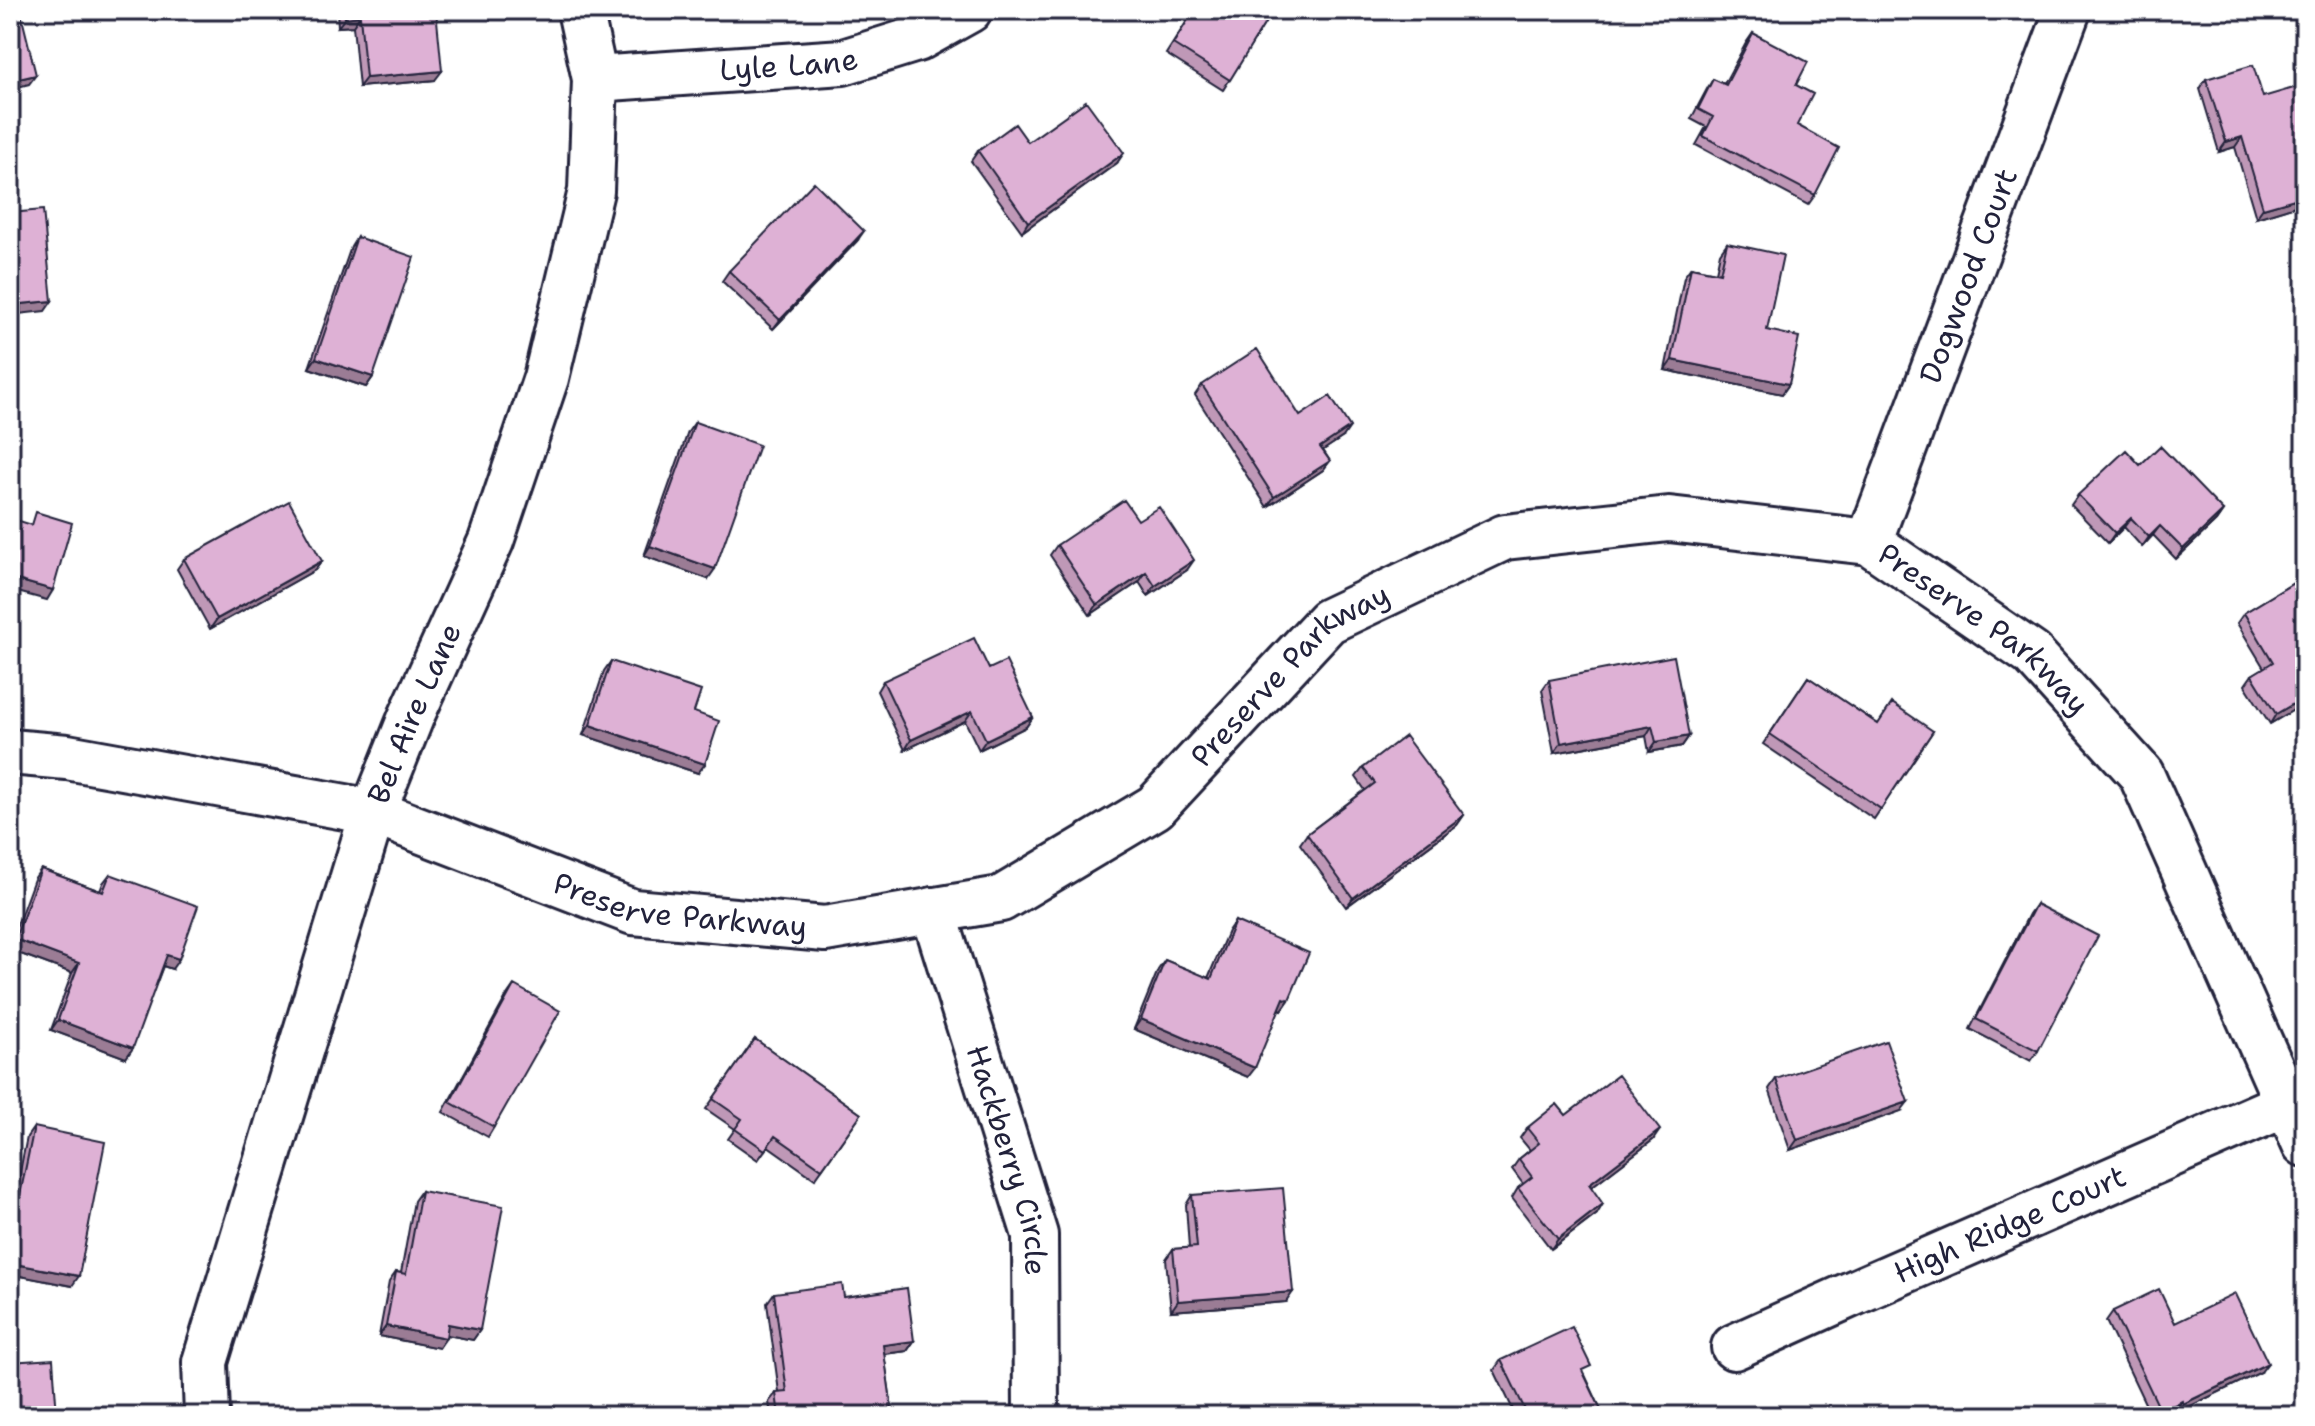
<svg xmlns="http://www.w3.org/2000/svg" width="2315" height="1426" font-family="'Shantell Sans',sans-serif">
<rect width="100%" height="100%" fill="#fff"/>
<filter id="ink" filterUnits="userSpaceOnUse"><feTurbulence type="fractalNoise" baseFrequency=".0125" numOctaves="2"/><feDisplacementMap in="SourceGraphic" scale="16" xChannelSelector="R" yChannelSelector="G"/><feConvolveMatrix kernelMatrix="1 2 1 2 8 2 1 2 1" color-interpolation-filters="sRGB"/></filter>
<g filter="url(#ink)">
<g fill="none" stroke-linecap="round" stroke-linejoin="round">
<g stroke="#22223b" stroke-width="50">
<g id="minor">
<path id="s1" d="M 595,79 L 843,62 L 917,39 L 969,10"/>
<path id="s2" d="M 1869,542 L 2068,10"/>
<path id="s3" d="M 10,752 L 67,757 L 373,812 L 633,912 L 825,929 L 1001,899 L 1155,807 L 1328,621 L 1505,537 L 1669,519 L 1869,542 L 2032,654 L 2141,774 L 2305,1144"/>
<path id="s4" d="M 933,910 L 1035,1235 L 1036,1416"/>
<path id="s5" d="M 1734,1347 L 1865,1288 L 2286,1104"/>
<path id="s6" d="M 207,1416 L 205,1362 L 373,812 L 411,717 L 491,541 L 546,378 L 591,191 L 595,79 L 580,10"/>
</g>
</g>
<use href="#minor" stroke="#fff" stroke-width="44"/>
</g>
<path fill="#bf98b7" stroke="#22223b" stroke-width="2" d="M 337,10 L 436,10 L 435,80 L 359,87 L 353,26 L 338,27 Z
M 1194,10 L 1273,10 L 1223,90 L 1166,54 Z
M 1753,33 L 1796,85 L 1797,125 L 1815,195 L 1808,205 L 1696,145 L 1706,127 L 1691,119 L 1707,89 L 1713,79 L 1724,84 L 1746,43 Z
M 2206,79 L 2263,97 L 2305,203 L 2256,218 L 2235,147 L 2219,152 L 2200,89 Z
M 1028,142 L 1117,163 L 1022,232 L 971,161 L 978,151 Z
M 357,237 L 373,377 L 366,387 L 309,368 L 351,247 Z
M 857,241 L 773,329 L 722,281 L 729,271 Z
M 1727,243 L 1767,330 L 1789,384 L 1782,394 L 1665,370 L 1684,277 L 1691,267 L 1716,272 L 1720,253 Z
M 1202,385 L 1300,416 L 1343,437 L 1323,450 L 1330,461 L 1323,470 L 1267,507 L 1195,395 Z
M 695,422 L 708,579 L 644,556 L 688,432 Z
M 2140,465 L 2223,511 L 2216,521 L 2176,559 L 2153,535 L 2142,547 L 2124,527 L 2108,543 L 2071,505 L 2078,495 Z
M 1138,520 L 1187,570 L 1148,596 L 1139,582 L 1090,615 L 1050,555 L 1057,545 Z
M 184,559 L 322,561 L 315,570 L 210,629 L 177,569 Z
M 2305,576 L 2305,703 L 2270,724 L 2245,685 L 2252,675 L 2264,668 L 2237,623 L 2244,613 Z
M 611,661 L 694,712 L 698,773 L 583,735 L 604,671 Z
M 989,669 L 1033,717 L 1026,727 L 979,750 L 965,721 L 905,750 L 877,691 L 883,681 Z
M 1808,677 L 1878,724 L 1933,731 L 1874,819 L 1763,744 Z
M 1549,680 L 1689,736 L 1682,746 L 1649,752 L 1646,736 L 1554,753 L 1542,690 Z
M 1363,768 L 1464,815 L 1457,825 L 1346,907 L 1300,844 L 1307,834 L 1365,790 L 1356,777 Z
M 41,869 L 100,891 L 103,883 L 110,874 L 172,969 L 163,966 L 126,1058 L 51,1030 L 72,973 L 10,950 L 10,944 L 34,879 Z
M 2036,904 L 2038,1051 L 2031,1061 L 1970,1029 L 2029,914 Z
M 1235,921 L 1289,1000 L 1282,1010 L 1279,1009 L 1248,1077 L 1134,1029 L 1158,970 L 1165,960 L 1208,978 L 1228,931 Z
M 514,985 L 494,1127 L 488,1137 L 443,1112 L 507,995 Z
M 755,1039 L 861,1114 L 815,1179 L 768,1146 L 758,1160 L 728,1139 L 735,1129 L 706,1109 Z
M 1776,1079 L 1901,1111 L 1790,1150 L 1769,1089 Z
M 1566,1115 L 1653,1140 L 1591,1187 L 1597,1214 L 1551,1249 L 1512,1198 L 1518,1188 L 1523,1184 L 1512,1169 L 1519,1159 L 1530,1150 L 1520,1138 L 1527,1128 Z
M 34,1127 L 72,1286 L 10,1274 L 10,1220 L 27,1137 Z
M 421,1191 L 480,1330 L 473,1340 L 447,1335 L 439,1348 L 379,1336 L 389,1282 L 396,1272 L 401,1273 L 414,1201 Z
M 1192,1195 L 1286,1302 L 1171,1311 L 1166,1259 L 1173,1249 L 1189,1248 L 1186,1205 Z
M 774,1293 L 844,1297 L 914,1341 L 907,1351 L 884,1354 L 893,1416 L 771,1416 L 769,1402 L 776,1393 L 779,1392 L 767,1303 Z
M 2113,1311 L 2175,1323 L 2261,1372 L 2176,1413 L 2175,1411 L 2165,1416 L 2151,1416 L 2106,1321 Z
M 1501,1360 L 1585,1375 L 1604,1416 L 1516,1416 L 1494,1370 Z"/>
<path fill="#9b7c95" stroke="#22223b" stroke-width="2" d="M 360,16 L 353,26 L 338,27 L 345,18 Z
M 442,71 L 435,80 L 359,87 L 366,78 Z
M 36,75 L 29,84 L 10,89 L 10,81 Z
M 2242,137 L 2235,147 L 2219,152 L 2226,142 Z
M 1124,153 L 1117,163 L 1022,232 L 1028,222 Z
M 2305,196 L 2305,203 L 2256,218 L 2263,208 Z
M 864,231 L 857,241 L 773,329 L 780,320 Z
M 52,301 L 45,311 L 10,315 L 10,305 Z
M 316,358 L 373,377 L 366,387 L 309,368 Z
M 1672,360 L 1789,384 L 1782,394 L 1665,370 Z
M 1350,427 L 1343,437 L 1313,457 L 1320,447 Z
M 1330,461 L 1323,470 L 1267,507 L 1274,497 Z
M 2223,511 L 2216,521 L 2176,559 L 2183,549 Z
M 2131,518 L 2124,527 L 2108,543 L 2115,533 Z
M 2160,526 L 2153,535 L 2142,547 L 2149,537 Z
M 650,546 L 715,569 L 708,579 L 644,556 Z
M 1194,560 L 1187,570 L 1148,596 L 1155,586 Z
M 322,561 L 315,570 L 210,629 L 217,619 Z
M 1146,572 L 1139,582 L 1090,615 L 1097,605 Z
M 10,578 L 53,590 L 47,600 L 10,590 Z
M 2305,697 L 2305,703 L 2270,724 L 2276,714 Z
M 972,711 L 965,721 L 905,750 L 911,740 Z
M 1033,717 L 1026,727 L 979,750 L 986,740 Z
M 590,725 L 705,764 L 698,773 L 583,735 Z
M 1652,726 L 1646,736 L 1554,753 L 1561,743 Z
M 1689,736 L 1682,746 L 1649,752 L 1656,742 Z
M 1464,815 L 1457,825 L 1346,907 L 1353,898 Z
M 15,939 L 79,963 L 72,973 L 10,950 L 10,946 Z
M 167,955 L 179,959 L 172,969 L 160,965 Z
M 1284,998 L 1289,1000 L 1282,1010 L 1277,1008 Z
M 1141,1019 L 1255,1068 L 1248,1077 L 1134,1029 Z
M 58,1020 L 133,1048 L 126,1058 L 51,1030 Z
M 1908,1102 L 1901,1111 L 1790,1150 L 1797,1140 Z
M 1660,1130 L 1653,1140 L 1582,1194 L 1589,1184 Z
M 1603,1204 L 1597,1214 L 1551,1249 L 1558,1239 Z
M 10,1263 L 79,1276 L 72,1286 L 10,1274 Z
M 1293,1292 L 1286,1302 L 1171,1311 L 1178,1301 Z
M 448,1324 L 480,1330 L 473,1340 L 442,1334 Z
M 386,1326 L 446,1338 L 439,1348 L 379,1336 Z
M 914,1341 L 907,1351 L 876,1355 L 883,1345 Z
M 2268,1363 L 2261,1372 L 2176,1413 L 2183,1404 Z
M 2182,1401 L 2175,1411 L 2165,1416 L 2158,1416 L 2161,1412 Z"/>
<path fill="#deb1d5" stroke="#22223b" stroke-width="2" d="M 10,10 L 20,10 L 36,75 L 10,81 Z
M 344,10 L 436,10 L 442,71 L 366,78 L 360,16 L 345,18 Z
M 1194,10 L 1273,10 L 1230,80 L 1173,44 Z
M 1753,33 L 1808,62 L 1796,85 L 1813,94 L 1797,125 L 1839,148 L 1815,195 L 1703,136 L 1713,117 L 1698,109 L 1713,79 L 1726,85 Z
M 2253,65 L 2263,97 L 2304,85 L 2305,88 L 2305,196 L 2263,208 L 2242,137 L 2226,142 L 2206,79 Z
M 1086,101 L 1124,153 L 1028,222 L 978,151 L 1015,124 L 1028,142 Z
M 814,182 L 864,231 L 780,320 L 729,271 Z
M 43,210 L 52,301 L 10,305 L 10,213 Z
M 357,237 L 414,257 L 373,377 L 316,358 Z
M 1727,243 L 1783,255 L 1767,330 L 1799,337 L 1789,384 L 1672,360 L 1691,267 L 1720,273 Z
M 1257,349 L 1300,416 L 1330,396 L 1350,427 L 1320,447 L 1330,461 L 1274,497 L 1202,385 Z
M 695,422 L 759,445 L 715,569 L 650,546 Z
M 2160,446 L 2223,511 L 2183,549 L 2160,526 L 2149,537 L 2131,518 L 2115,533 L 2078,495 L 2126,450 L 2140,465 Z
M 1124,500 L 1138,520 L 1159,507 L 1194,560 L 1155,586 L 1146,572 L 1097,605 L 1057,545 Z
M 289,501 L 322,561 L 217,619 L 184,559 Z
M 36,512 L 72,523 L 53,590 L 10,578 L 10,518 L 32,525 Z
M 2305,576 L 2305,697 L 2276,714 L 2252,675 L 2273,662 L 2244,613 Z
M 974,638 L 989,669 L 1006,661 L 1033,717 L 986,740 L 972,711 L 911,740 L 883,681 Z
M 1674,656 L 1689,736 L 1656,742 L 1652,726 L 1561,743 L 1549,680 Z
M 611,661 L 701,691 L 694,712 L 719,721 L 705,764 L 590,725 Z
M 1808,677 L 1878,724 L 1892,703 L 1933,731 L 1881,809 L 1770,734 Z
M 1405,736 L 1464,815 L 1353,898 L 1307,834 L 1375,783 L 1363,768 Z
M 41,869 L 103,892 L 110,874 L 198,906 L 179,959 L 167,955 L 133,1048 L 58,1020 L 79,963 L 15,939 Z
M 2036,904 L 2098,936 L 2038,1051 L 1976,1019 Z
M 1235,921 L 1309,953 L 1289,1000 L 1284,998 L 1255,1068 L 1141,1019 L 1165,960 L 1211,979 Z
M 514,985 L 560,1011 L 494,1127 L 450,1102 Z
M 755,1039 L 861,1114 L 822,1169 L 775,1136 L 765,1150 L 735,1129 L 742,1119 L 713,1099 Z
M 1886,1041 L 1908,1102 L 1797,1140 L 1776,1079 Z
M 1618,1075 L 1660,1130 L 1589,1184 L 1603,1204 L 1558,1239 L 1518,1188 L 1532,1177 L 1519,1159 L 1539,1143 L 1527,1128 L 1557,1104 L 1566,1115 Z
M 34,1127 L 105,1142 L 79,1276 L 10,1263 L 10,1244 Z
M 1283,1188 L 1293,1292 L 1178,1301 L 1173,1249 L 1197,1247 L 1192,1195 Z
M 421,1191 L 503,1206 L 480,1330 L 448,1324 L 446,1338 L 386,1326 L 396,1272 L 406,1274 Z
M 842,1284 L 844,1297 L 907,1288 L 914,1341 L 883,1345 L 893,1416 L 779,1416 L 776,1393 L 787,1392 L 774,1293 Z
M 2159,1289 L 2175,1323 L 2235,1294 L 2268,1363 L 2183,1404 L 2182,1401 L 2161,1412 L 2113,1311 Z
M 1572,1327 L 1591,1366 L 1582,1370 L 1604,1416 L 1528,1416 L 1501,1360 Z
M 53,1359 L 57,1416 L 10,1416 L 10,1362 Z
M 2032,1408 L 2038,1416 L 2022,1416 Z"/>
</g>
<g text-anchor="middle" stroke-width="6" stroke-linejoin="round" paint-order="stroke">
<g font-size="30" fill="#22223b" stroke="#fff">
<text dy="10" stroke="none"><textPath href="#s1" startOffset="194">Lyle Lane</textPath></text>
<text dy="10" stroke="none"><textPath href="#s2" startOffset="284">Dogwood Court</textPath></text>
<text dy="10" stroke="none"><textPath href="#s3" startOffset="2158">Preserve Parkway</textPath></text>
<text dy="10" stroke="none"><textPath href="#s3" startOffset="1388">Preserve Parkway</textPath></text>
<text dy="10" stroke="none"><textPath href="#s6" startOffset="736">Bel Aire Lane</textPath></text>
<text dy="10" stroke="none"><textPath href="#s3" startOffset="692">Preserve Parkway</textPath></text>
<text dy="10" stroke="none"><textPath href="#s4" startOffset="262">Hackberry Circle</textPath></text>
<text dy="10" stroke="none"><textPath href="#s5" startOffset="302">High Ridge Court</textPath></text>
</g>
</g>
<rect width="2315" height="1426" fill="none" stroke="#fff" stroke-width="40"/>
<rect x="20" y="20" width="2275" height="1386" fill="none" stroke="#22223b" stroke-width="3" filter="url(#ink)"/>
</svg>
